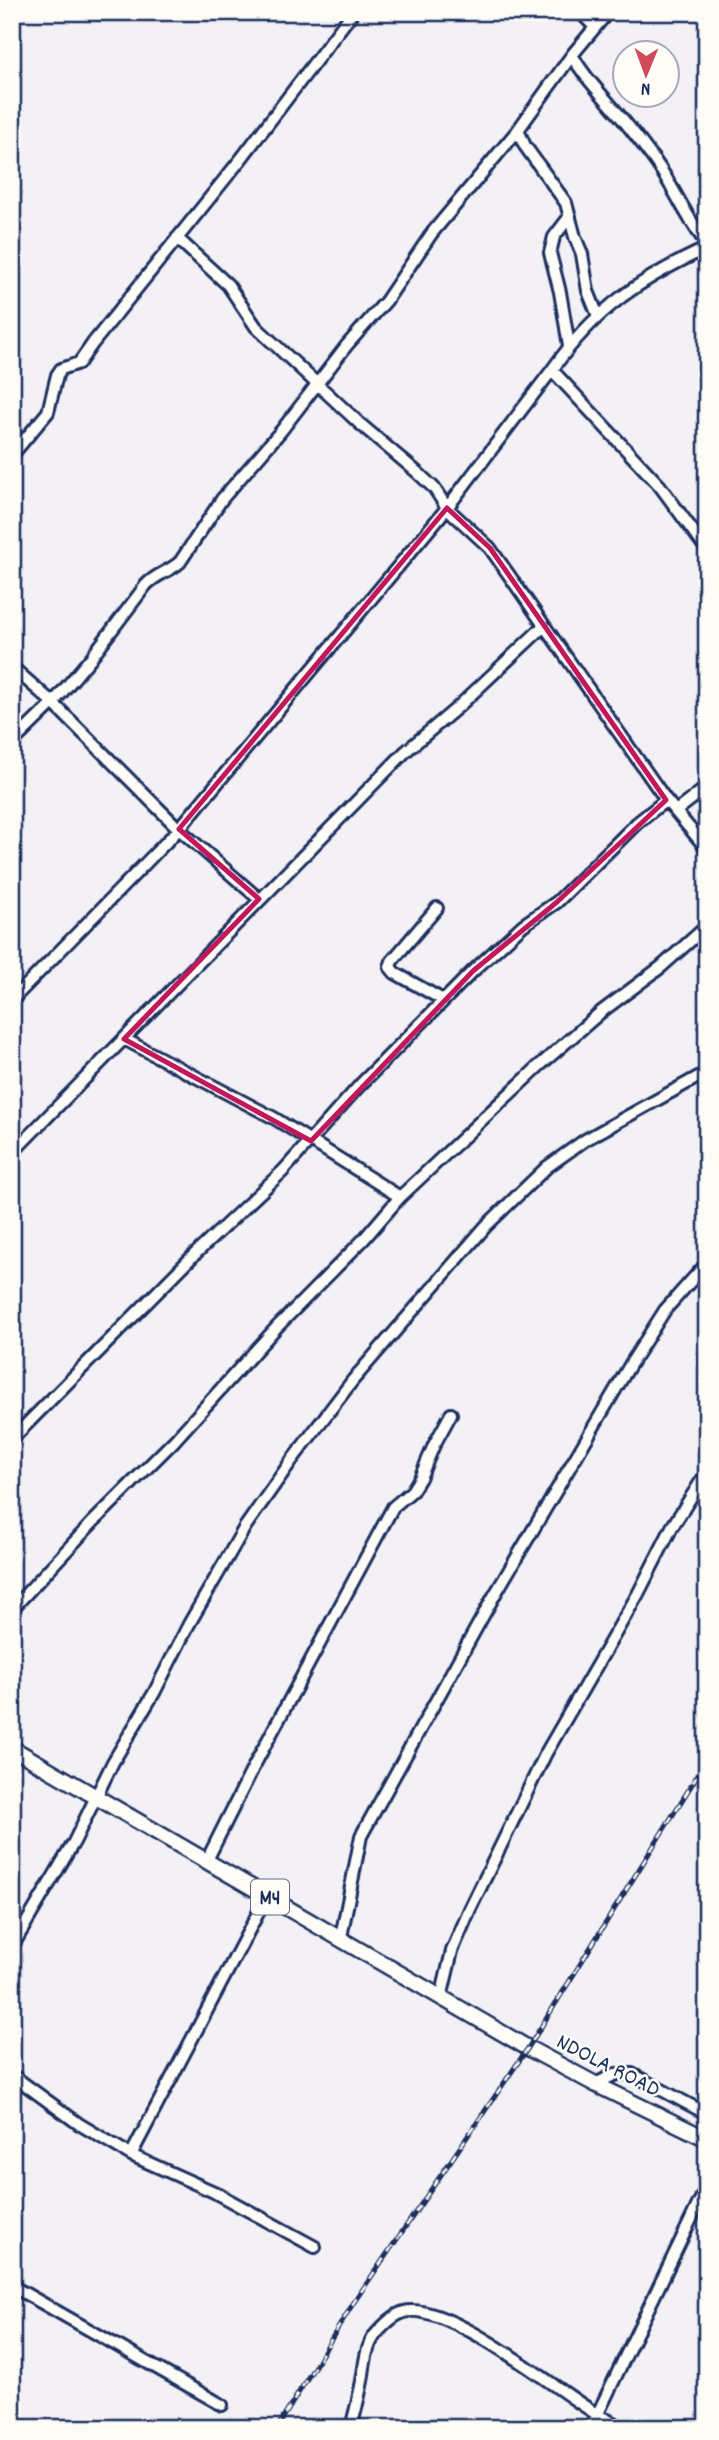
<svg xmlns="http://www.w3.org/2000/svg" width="719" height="2440" font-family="Dekko,sans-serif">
<rect width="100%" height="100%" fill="#f3f0f6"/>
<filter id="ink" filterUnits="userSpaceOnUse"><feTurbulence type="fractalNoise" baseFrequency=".0143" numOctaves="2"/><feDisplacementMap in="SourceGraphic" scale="14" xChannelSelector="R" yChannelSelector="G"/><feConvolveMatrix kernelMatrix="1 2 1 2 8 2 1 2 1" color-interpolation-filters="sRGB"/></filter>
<g filter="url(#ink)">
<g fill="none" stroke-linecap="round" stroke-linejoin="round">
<g stroke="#1b2f5e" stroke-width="16">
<path id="minor" d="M 580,12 L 595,27
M 572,55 C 582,73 594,86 608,102 C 623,119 638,138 652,157 C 673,184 685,217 707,244
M 518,130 L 525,146 L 566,203 L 575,237 L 582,254 L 588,291 L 598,316
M 177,238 L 228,285 L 256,327 L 359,423 L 418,473 L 434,488 L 447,508 L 552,370 L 660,486 L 707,550
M 569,346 L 560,292 L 550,253 L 554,237 L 570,216
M 552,370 C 595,309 640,279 707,248
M 12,455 L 48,412 L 57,375 L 61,369 L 79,363 L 93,343 L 241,159 L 353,12
M 12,667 L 53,703 L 179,829 L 259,899
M 12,743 L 53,703 L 90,659 L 146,585 C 156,574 169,572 180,562 L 222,499 L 281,431 L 347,345 L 386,301 L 432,233 L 518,130 L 572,55 L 608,12
M 676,811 L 707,787
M 437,908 L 392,961 L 390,967 L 395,973 L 443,1000
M 12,1000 L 179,829 L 447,508 L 490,548 L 666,800 L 707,849
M 124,1039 L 274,1118 L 400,1197
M 12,1153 L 405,752 L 458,707 L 544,626
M 12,1439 L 193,1256 L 283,1171 L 360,1085 L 473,971 L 523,925 L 557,902 L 637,823 L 666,800
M 12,1609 L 93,1522 L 174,1441 L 276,1328 L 364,1239 L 400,1197 L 539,1066 L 601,1012 L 661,967 L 707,926
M 206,1862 L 255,1764 L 393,1507 L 412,1491 L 420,1478 L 434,1445 L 451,1414
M 341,1937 L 361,1836 L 494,1596 L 630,1365 L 665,1310 L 707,1263
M 12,1947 L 74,1842 L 113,1762 L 154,1693 L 189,1624 L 245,1527 L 292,1460 L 353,1380 L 486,1226 L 547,1167 L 585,1140 L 707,1072
M 441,1998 L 452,1951 L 470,1909 L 546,1753 L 638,1594 L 672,1527 L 707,1472
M 12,2075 L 79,2124 L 131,2155 L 214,2192 L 315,2247
M 595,2084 L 616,2074 L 632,2074 L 707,2114
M 131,2155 L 267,1896
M 12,2286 L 222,2405
M 351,2428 C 355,2412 359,2397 362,2381 C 365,2364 365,2349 375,2335 C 382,2327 393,2315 404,2312 C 446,2300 557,2390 595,2413 C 604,2419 614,2423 623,2428
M 591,2428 L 707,2186"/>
</g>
<g stroke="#1b2f5e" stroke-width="19">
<path id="major" d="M 12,1748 L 528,2048 L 595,2084 L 707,2139"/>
</g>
<use href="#minor" stroke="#fdfcf7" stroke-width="10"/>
<use href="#major" stroke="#fdfcf7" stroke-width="14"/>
<g stroke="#1b2f5e" stroke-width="5">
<path id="rail" d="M 277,2428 L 354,2302 L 528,2048 L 707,1760"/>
</g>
<use href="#rail" stroke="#fdfcf7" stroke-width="2.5" stroke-dasharray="8" stroke-linecap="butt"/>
</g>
</g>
<path fill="none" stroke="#c2185b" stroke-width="5" stroke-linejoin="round" d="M 447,508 L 490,548 L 666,800 L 557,902 L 473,971 L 311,1141 L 124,1039 L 259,899 L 179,829 Z"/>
<g text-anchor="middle" stroke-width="5" stroke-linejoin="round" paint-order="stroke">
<rect fill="#fdfcf7" stroke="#5f6c8c" stroke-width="2" x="251" y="1879.5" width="38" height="35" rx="5"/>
<g font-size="21" font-weight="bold" fill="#1b2f5e">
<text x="270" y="1904">M4</text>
</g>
<g font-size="23" fill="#1b2f5e" stroke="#fdfcf7">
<text transform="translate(609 2064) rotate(27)" y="8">NDOLA ROAD</text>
</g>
</g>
<rect width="719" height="2440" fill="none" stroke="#fdfcf7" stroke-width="42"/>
<rect x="21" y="21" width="677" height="2398" fill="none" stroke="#1b2f5e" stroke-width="2.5" filter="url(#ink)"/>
<g transform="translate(646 74) rotate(181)"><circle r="33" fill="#fdfcf7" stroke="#a3aaba" stroke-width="2"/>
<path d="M0-5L12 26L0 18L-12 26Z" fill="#d1495b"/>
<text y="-10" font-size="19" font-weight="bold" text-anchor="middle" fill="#1b2f5e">N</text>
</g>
</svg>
